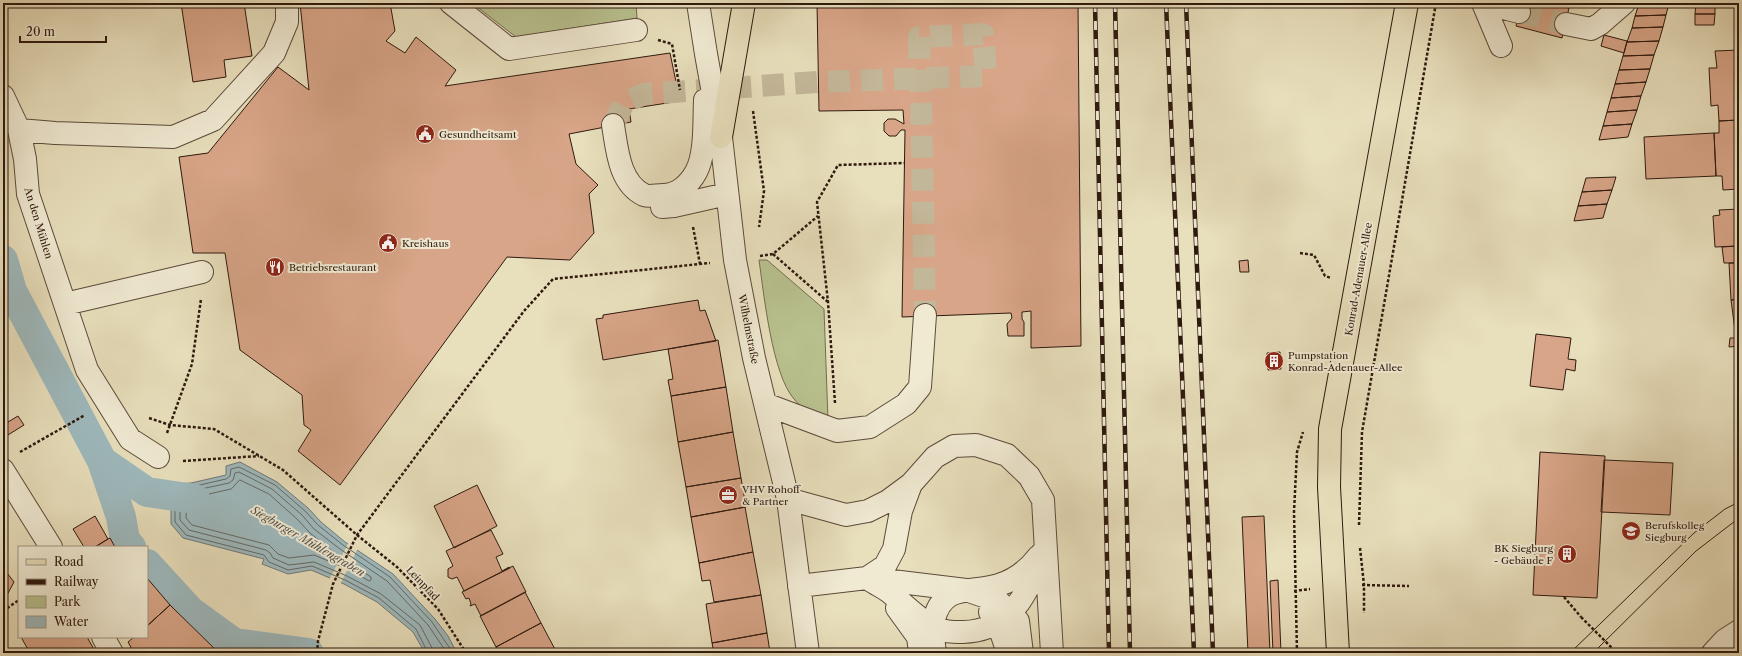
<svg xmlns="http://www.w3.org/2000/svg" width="1742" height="656" font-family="'Libre Caslon Text',serif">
<rect width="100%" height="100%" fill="#e8dfbc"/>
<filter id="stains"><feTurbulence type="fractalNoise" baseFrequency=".005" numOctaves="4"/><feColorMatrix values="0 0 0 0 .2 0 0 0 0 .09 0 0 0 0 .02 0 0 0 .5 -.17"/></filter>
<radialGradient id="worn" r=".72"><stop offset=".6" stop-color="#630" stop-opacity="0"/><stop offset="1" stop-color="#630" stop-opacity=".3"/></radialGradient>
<path fill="#b8c18f" stroke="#736d4e" d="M 472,3 L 636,3 L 637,18 L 516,37 Z
M 759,260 L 767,260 L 824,309 L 828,420 C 816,414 802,410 794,399 C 772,374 764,295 759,260 Z"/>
<path fill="#9eb9bd" stroke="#717977" d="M 240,462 L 277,482 L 308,508 L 321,522 L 345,542 L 393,574 L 435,619 L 448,636 L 457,653 L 425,653 L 413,632 L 377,602 L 344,584 L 311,570 L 288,574 L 262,564 L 264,559 L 183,538 L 171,524 L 171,502 L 154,501 L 157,485 L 191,483 L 226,475 L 226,466 Z"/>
<path fill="#e8dfbc" d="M 349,542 L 358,548 L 340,585 L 329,580 Z"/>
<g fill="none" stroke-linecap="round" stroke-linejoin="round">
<path stroke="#666966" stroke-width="1" d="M 240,480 L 269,494 L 297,519 L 310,533 L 336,554 L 371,577 L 371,580 L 369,581 L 350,570 L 314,555 L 289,558 L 278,554 L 269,545 L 192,525 L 186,518 L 187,499 L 231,489 Z
M 428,653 L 416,629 L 379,598 L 345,580 L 312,566 L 288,570 L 269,562 L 264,555 L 186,535 L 175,522 L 175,500 L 171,498 L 160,497 L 160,490 L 191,487 L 226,479 L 230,476 L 231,469 L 239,467 L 275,485 L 305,511 L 318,525 L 343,545 L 390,577 L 432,622 L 453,653
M 433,653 L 432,648 L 420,625 L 381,594 L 347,576 L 314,562 L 289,565 L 273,558 L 270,553 L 266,550 L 189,530 L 180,520 L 180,502 L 178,494 L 229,483 L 233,480 L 235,473 L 239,472 L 272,489 L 302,515 L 314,529 L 340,549 L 387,581 L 428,625 L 447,653"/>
<path stroke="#9eb9bd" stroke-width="30" d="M 3,260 L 12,291 L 102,461 L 147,492 L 195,499
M 102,461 L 121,517 L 125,540 L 131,547
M 147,564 L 190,611 L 234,643 L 309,653"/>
</g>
<path fill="#d8a588" stroke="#2e190e" d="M 181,3 L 244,3 L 252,56 L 224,60 L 226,77 L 193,82 Z
M 300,3 L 390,3 L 395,31 L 386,41 L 405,53 L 416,37 L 456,70 L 445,86 L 670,53 L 680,101 L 629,109 L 631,122 L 569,134 L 576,164 L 598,185 L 589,194 L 594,233 L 570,260 L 507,257 L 340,485 L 298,451 L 311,430 L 304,425 L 302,395 L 240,350 L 225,253 L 193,253 L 179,157 L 208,153 L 278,67 L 309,90 Z
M 817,3 L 1078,3 L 1081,346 L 1031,348 L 1031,311 L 1022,312 L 1022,319 L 1024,322 L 1024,336 L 1008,336 L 1007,324 L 1012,318 L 1011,313 L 902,317 L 905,130 L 901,130 L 896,136 L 889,136 L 884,131 L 884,123 L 888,119 L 895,119 L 904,124 L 903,110 L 819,111 Z
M 1522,3 L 1548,3 L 1569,8 L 1562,38 L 1516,26 Z
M 1669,3 L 1666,15 L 1635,16 L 1639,4 Z
M 1696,3 L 1715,3 L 1715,14 L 1695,14 Z
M 1695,14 L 1715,14 L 1714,25 L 1695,25 Z
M 1666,15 L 1663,27 L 1632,28 L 1635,16 Z
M 1663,27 L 1659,41 L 1627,42 L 1632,28 Z
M 1604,35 L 1627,41 L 1624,53 L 1601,46 Z
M 1659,41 L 1654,55 L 1623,56 L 1627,42 Z
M 1739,50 L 1739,120 L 1719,121 L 1718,105 L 1711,106 L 1709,68 L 1717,68 L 1715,51 Z
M 1654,55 L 1650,69 L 1619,70 L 1623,56 Z
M 1650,69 L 1646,82 L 1615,84 L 1619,70 Z
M 1646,82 L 1641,96 L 1611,98 L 1615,84 Z
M 1641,96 L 1637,110 L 1607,112 L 1611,98 Z
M 1637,110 L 1632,124 L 1603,126 L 1607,112 Z
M 1739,120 L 1739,189 L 1723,190 L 1722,176 L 1716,176 L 1714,133 L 1719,133 L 1719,121 Z
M 1632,124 L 1628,137 L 1599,140 L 1603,126 Z
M 1714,133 L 1716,176 L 1646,179 L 1644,137 Z
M 1616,177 L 1612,190 L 1582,192 L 1586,178 Z
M 1612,190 L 1607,204 L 1578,206 L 1582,192 Z
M 1607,204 L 1603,218 L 1574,221 L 1578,206 Z
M 1739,209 L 1739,263 L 1738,263 L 1737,246 L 1715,247 L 1713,216 L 1720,215 L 1719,210 Z
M 1737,246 L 1738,263 L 1724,263 L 1722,247 Z
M 1248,260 L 1249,272 L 1240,272 L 1239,261 Z
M 1729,263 L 1739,263 L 1739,299 L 1731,300 Z
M 1739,299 L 1739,346 L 1729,347 L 1730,338 L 1736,338 L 1731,300 Z
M 698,300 L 700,311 L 705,310 L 716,341 L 603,360 L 596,319 L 603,318 L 603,315 Z
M 1536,334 L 1571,338 L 1568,359 L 1576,360 L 1575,371 L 1566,369 L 1563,390 L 1530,386 Z
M 718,340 L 726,387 L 671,396 L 668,380 L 673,379 L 668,349 Z
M 1280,352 L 1281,369 L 1268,370 L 1267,353 Z
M 726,387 L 733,432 L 678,442 L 671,396 Z
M 18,416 L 24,425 L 3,438 L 3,425 Z
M 733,432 L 741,478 L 686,487 L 678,442 Z
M 1540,452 L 1605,456 L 1597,598 L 1533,595 Z
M 1604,460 L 1673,463 L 1670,515 L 1601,512 Z
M 741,478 L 746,507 L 691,517 L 686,487 Z
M 477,485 L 497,526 L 454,548 L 434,506 Z
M 745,507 L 753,552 L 699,563 L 691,517 Z
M 95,516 L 108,539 L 95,547 L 84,547 L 73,529 Z
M 1264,516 L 1270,653 L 1248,653 L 1242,517 Z
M 491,530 L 503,554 L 496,557 L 502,571 L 509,567 L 510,568 L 464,591 L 457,577 L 452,579 L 448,577 L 448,569 L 453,566 L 446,551 Z
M 110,538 L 115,547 L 95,547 L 108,539 Z
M 753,552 L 761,595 L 714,602 L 710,580 L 702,581 L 699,563 Z
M 513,566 L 526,592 L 481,616 L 475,604 L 470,606 L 471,604 L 469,598 L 466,599 L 462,592 Z
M 3,573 L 7,573 L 14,582 L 7,595 L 3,595 Z
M 147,578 L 170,605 L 147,626 Z
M 1278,580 L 1281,653 L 1273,653 L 1270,581 Z
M 525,592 L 541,623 L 496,647 L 480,616 Z
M 761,595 L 767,633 L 712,643 L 706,604 Z
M 170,605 L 219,653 L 134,653 L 128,642 L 134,637 L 147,637 L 147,626 Z
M 541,623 L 557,653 L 499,653 L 496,647 Z
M 767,633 L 770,652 L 773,653 L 714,653 L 712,643 Z
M 21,637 L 87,637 L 96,653 L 30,653 Z
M 847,649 L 848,653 L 831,653 L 831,651 Z"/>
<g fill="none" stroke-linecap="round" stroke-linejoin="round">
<path stroke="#c3b799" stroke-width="22" stroke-dasharray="22 11" stroke-linecap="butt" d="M 1519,12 L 1566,24
M 613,125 L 624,103 L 644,94 L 818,82 L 986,76 L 983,34 L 919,37 L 921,100 L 925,315"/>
<g stroke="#5c4a3a" stroke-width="24">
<path id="minor" d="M 451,3 L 509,49 L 636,30
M 698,3 L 706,54 L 721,137 L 735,260 L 754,358 L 788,499 L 808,653
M 1483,3 L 1501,46
M 1484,3 L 1519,12
M 1566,24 L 1591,29 L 1600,24 L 1624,3
M 3,96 L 19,130 L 25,159 L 28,194 L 87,370 L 130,439 L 158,457
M 613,125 C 617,149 619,183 644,195 C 649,197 657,195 663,195 C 677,195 689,185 696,172 C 706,154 704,120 705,100
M 19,130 L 55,133 L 173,137 L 213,120 L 274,53 L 287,22 L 287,3
M 662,207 L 674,206 L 727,194
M 65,304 L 202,272
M 765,404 L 837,431 L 870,427 L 906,404 L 920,387 L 925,315
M 3,470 L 51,547
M 788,499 L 846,515 L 868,511 L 888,501 L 911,484 L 935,457 L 954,446 L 976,445 L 1007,455 L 1029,476 L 1043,500 L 1052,653
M 867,578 L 885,566 L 894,549 L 901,511 L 911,484
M 870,580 C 876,584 882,587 888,591 C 903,603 917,618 933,627 C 943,632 952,632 963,632 C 1010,631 1029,593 1042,553
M 799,586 L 867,578 L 966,590 L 998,601 L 1018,621 L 1022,653
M 897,608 L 918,637 L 920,653
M 990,612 L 998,623 L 1008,653
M 103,637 L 112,653
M 935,653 C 934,643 931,629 934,619 C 944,582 972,594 999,585 C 1015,580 1028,570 1038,557
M 1713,653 L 1725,640 L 1739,631"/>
</g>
<g stroke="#2e190e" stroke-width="24">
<path id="major" d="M 721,137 L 744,3
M 1338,653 L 1329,487 L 1330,429 L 1407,3"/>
</g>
<path stroke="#2e190e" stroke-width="2.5" stroke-dasharray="3 2" stroke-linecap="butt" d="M 658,40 L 672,44 L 680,90
M 753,111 L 764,191 L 759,227
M 693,227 L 700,264
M 1300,253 L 1314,255 L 1325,276 L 1331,278
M 773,254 L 828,302
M 760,256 L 773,254 L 818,216
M 835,403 L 828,302 L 817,202 L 838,165 L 905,163
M 149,418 L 170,425 L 214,429 L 283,470 L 357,535 L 397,567 L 438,609 L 466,653
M 167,433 L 192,364 L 201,299
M 20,452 L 85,415
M 183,461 L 259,456
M 1359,525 L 1362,432 L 1436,3
M 1360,548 L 1364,585 L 1364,613
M 1362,585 L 1409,586
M 1294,591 L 1310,589
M 1564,597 L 1581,617
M 3,611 L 19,600
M 317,653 L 318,641 L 333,584 L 357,535 L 524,311 L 553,279 L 710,263
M 1297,653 L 1294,512 L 1297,452 L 1303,432
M 1617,653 L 1618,653"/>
<use href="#minor" stroke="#f0ead3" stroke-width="22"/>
<use href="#major" stroke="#e8dfbc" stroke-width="22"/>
<path stroke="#2e190e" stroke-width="1" d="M 1570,653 L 1694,533 L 1725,509 L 1739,502
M 1593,653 L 1696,551 L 1739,518"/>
<g stroke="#2e190e" stroke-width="4.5">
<path id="rail" d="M 1095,3 L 1109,653
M 1115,3 L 1130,653
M 1166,3 L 1194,653
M 1186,3 L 1213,653"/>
</g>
<use href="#rail" stroke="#f0ead3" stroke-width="3" stroke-dasharray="9" stroke-linecap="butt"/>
<path stroke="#2e190e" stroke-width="2.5" stroke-dasharray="3 2" stroke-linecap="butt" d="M 1581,617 L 1617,653"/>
</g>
<defs>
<g id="civic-disc" transform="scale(1)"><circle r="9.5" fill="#8f2418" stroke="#f0ead3"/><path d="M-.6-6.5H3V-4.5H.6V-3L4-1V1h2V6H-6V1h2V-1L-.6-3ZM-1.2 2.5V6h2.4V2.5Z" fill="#fff"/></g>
<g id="restaurant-disc" transform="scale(1)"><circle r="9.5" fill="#8f2418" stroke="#f0ead3"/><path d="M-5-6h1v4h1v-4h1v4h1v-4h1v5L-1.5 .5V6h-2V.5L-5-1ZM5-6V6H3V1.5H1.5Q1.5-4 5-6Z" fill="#fff"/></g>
<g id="building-disc" transform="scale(1)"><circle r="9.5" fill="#8f2418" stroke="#f0ead3"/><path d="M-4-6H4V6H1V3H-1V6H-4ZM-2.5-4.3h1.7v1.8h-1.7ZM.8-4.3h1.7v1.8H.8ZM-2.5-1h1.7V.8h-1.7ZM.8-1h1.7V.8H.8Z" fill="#fff"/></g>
<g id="office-disc" transform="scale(1)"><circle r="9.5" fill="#8f2418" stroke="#f0ead3"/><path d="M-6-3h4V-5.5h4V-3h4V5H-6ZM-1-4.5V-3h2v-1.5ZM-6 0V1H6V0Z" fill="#fff"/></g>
<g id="school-disc" transform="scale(1)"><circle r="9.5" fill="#8f2418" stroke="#f0ead3"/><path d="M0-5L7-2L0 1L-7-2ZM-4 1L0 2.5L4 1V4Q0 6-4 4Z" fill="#fff"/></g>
</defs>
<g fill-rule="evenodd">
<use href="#civic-disc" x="425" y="134"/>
<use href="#civic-disc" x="388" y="243"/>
<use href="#restaurant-disc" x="275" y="267"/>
<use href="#building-disc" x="1274" y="361"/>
<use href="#office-disc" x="728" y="495"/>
<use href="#school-disc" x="1631" y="531"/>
<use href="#building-disc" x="1567" y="554"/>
</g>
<g text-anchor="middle" stroke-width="4" stroke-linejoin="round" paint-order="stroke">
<g font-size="10" fill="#2e190e" stroke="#f0ead3" text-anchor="start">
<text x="439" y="138">Gesundheitsamt</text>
<text x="402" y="247">Kreishaus</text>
<text x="289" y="271">Betriebsrestaurant</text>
<text x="1288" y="359">Pumpstation<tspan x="1288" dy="12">Konrad-Adenauer-Allee</tspan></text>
<text x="742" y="493">VHV Rohoff<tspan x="742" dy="12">&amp; Partner</tspan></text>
<text x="1645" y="529">Berufskolleg<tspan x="1645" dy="12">Siegburg</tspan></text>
<text x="1553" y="552" text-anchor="end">BK Siegburg<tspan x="1553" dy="12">- Gebäude F</tspan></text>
</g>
<g font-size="10" fill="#2e190e" stroke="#f0ead3">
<text transform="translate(39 223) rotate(73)" y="4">An den Mühlen</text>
<text transform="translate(1358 279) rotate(-80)" y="4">Konrad-Adenauer-Allee</text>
<text transform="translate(749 329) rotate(79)" y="4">Wilhelmstraße</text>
<text transform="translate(423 583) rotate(47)" y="4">Leinpfad</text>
</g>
<g font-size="11" font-style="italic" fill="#55514b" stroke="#f0ead3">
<text transform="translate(308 541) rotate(30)" y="4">Siegburger Mühlengraben</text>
</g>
</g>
<rect width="1742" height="656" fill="none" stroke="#e8dfbc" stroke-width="16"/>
<rect x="4" y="4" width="1734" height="648" fill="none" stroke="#2e190e" stroke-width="2"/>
<rect x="8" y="8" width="1726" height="640" fill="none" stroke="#2e190e"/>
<rect x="18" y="546" width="130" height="92" fill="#f0ead3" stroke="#a29684"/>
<rect x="26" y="559" width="20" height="6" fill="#e8dfbc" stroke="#a29684"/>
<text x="54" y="566" font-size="12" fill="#2e190e">Road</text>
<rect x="26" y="579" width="20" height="6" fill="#2e190e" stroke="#a29684"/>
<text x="54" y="586" font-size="12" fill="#2e190e">Railway</text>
<rect x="26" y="596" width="20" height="12" fill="#b8c18f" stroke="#a29684"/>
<text x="54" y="606" font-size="12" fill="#2e190e">Park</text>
<rect x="26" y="616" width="20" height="12" fill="#9eb9bd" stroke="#a29684"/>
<text x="54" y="626" font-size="12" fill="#2e190e">Water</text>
<path d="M20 36v6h86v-6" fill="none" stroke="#2e190e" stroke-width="2"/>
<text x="26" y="36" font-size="12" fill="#2e190e" stroke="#f0ead3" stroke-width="3" paint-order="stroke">20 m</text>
<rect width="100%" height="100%" filter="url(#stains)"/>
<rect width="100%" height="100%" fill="url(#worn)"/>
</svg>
